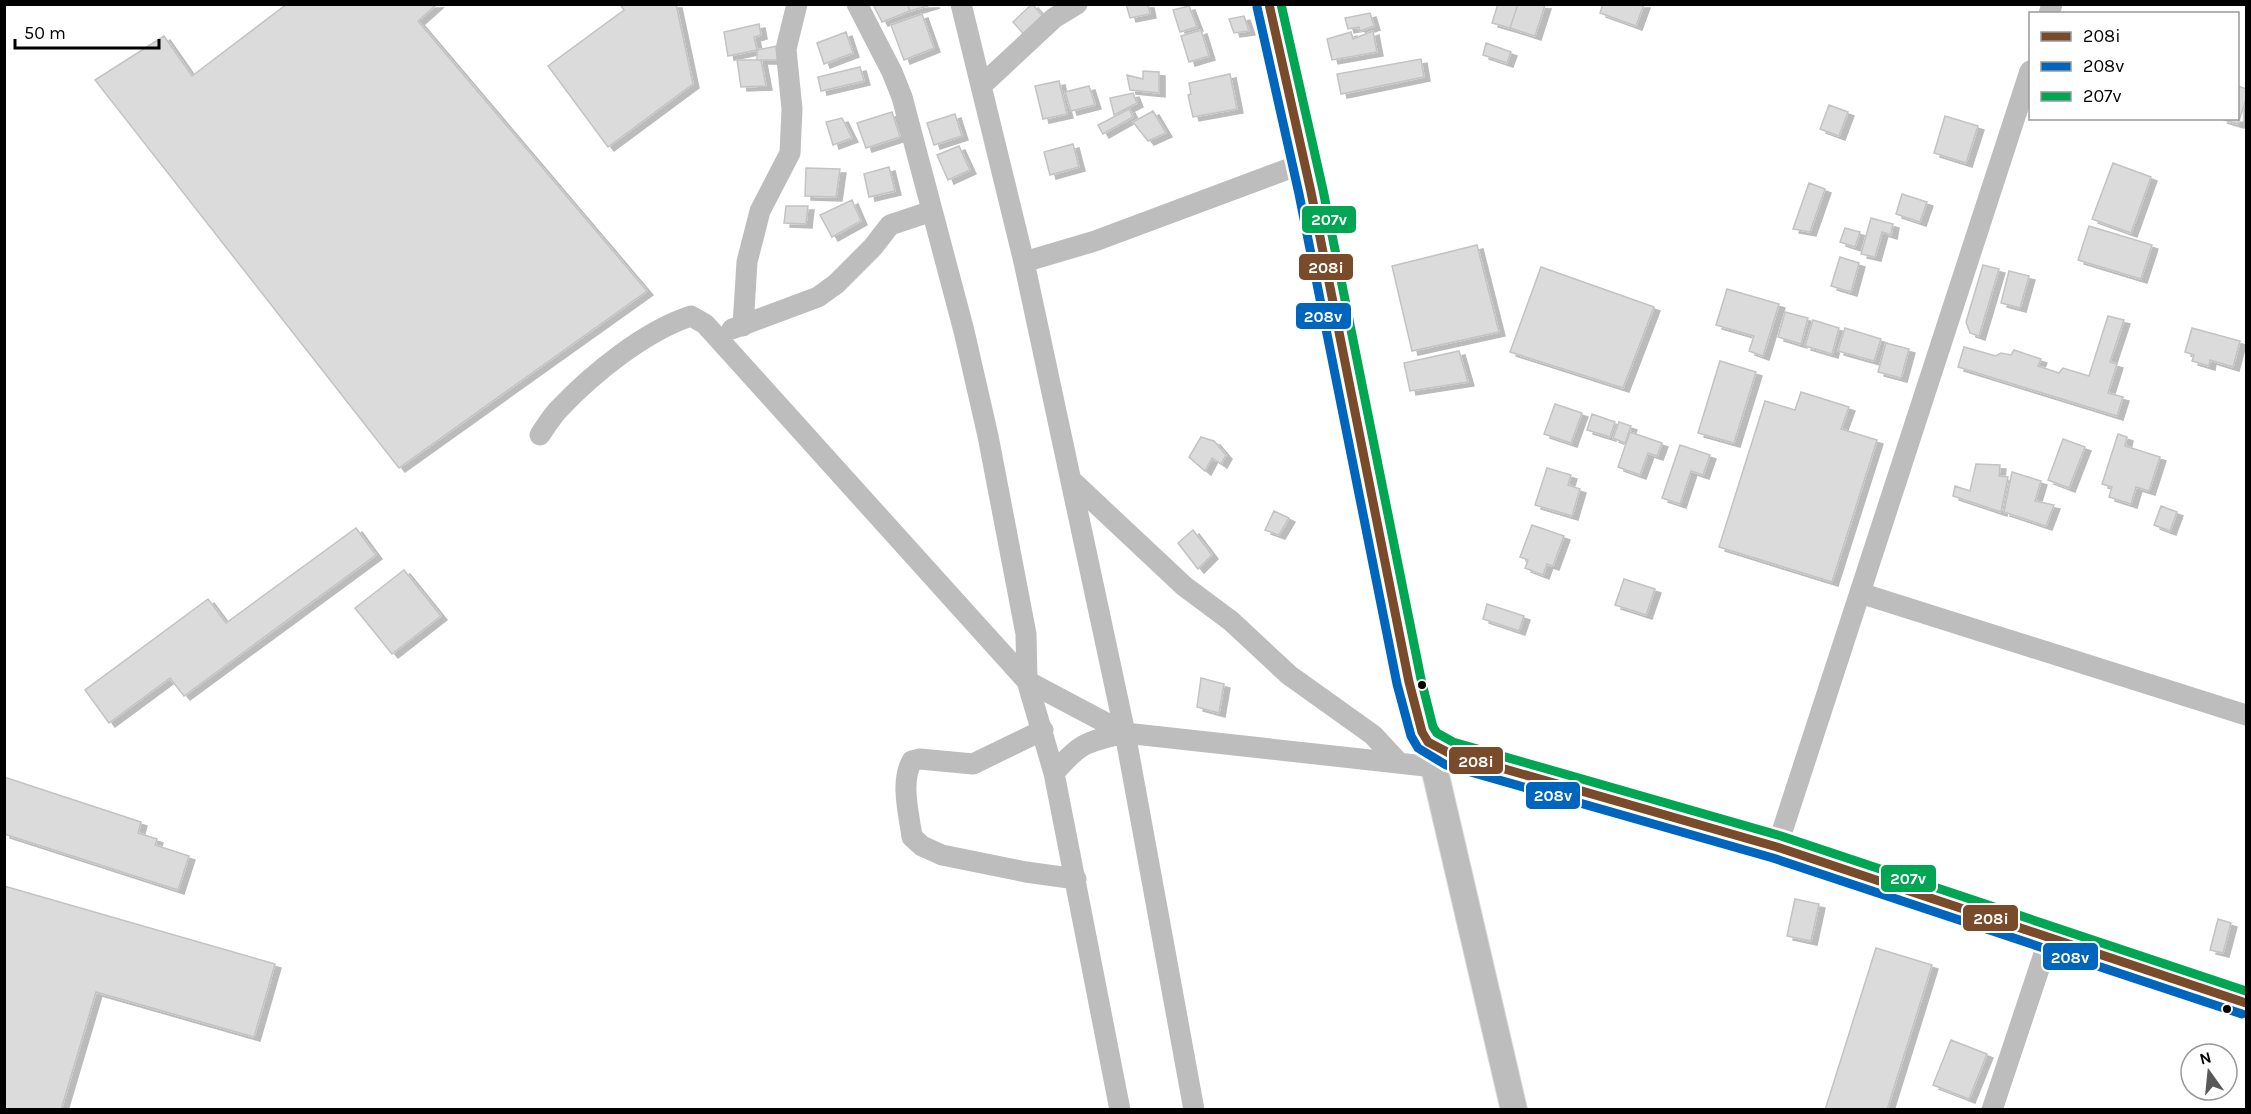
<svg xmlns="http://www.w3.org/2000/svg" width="2251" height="1114" font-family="Karla,sans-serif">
<defs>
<filter id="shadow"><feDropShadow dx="6" dy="4" stdDeviation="0" flood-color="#0004"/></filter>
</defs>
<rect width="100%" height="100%" fill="#fff"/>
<path fill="#dbdbdb" stroke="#c3c3c3" stroke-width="1.5" filter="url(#shadow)" d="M 287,4 L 437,4 L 418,21 L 647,291 L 399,468 L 95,80 L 164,36 L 192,76 Z
M 620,4 L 676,4 L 693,84 L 608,147 L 548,66 L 624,10 Z
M 873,4 L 907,4 L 910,11 L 882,22 Z
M 907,4 L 934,4 L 910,11 Z
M 1032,4 L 1048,22 L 1029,40 L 1013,22 Z
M 1126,4 L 1148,4 L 1150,14 L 1130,18 Z
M 1498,4 L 1518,4 L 1510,28 L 1492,23 Z
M 1518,4 L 1545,5 L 1535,36 L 1510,28 Z
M 1603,4 L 1644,4 L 1636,26 L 1600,13 Z
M 1189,6 L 1197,27 L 1180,32 L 1173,10 Z
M 1370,13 L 1374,26 L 1360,31 L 1359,27 L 1348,29 L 1345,18 Z
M 922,14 L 934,48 L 904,60 L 891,25 Z
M 1244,16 L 1249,31 L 1234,33 L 1229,19 Z
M 759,24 L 761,35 L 754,37 L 757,50 L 728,56 L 724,32 Z
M 1201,30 L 1209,56 L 1189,62 L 1181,36 Z
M 1373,31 L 1377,52 L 1332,60 L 1327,39 L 1351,32 L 1353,39 Z
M 846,32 L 853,53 L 824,64 L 817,43 Z
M 1486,43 L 1511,52 L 1507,63 L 1483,55 Z
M 782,45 L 783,60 L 757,60 L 757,50 Z
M 1421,59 L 1424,77 L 1341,94 L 1337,74 Z
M 737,60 L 761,60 L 766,86 L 741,87 Z
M 860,67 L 864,81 L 821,91 L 818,77 Z
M 1143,71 L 1159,72 L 1159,93 L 1130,90 L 1127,75 L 1143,79 Z
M 1230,74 L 1237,109 L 1193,117 L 1188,95 L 1191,94 L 1189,83 Z
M 1059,81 L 1067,114 L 1043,119 L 1035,86 Z
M 1089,86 L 1095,105 L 1071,111 L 1065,92 Z
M 2238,86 L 2246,89 L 2246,99 L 2238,124 L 2221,119 L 2238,118 Z
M 1133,93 L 1137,103 L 1114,115 L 1110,98 Z
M 1829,105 L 1848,112 L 1839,136 L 1820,129 Z
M 1129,109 L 1133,117 L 1103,134 L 1098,125 Z
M 1153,111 L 1166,133 L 1148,141 L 1133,122 Z
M 892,112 L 900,137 L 866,148 L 857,123 Z
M 955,114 L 962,136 L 934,145 L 927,123 Z
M 1945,116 L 1978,126 L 1966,163 L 1934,153 Z
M 842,118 L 852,138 L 833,145 L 826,122 Z
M 1073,144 L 1079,167 L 1050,175 L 1044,152 Z
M 959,146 L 970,170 L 948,180 L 937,155 Z
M 2113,163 L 2151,177 L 2131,233 L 2092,219 Z
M 889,167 L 895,191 L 869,197 L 864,174 Z
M 806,168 L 840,169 L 836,197 L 805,196 Z
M 1809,183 L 1825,189 L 1810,232 L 1793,229 Z
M 1902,194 L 1927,202 L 1920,222 L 1896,214 Z
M 852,200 L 861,221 L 832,237 L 820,215 Z
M 786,206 L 808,206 L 806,224 L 784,223 Z
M 1871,218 L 1893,224 L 1891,235 L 1882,232 L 1875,257 L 1861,254 Z
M 2089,226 L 2152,245 L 2141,279 L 2078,260 Z
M 1845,228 L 1860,232 L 1855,247 L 1840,242 Z
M 1477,245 L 1499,332 L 1412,351 L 1392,266 Z
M 1840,257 L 1859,263 L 1851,292 L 1831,286 Z
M 1983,265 L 1999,269 L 1979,336 L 1970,333 L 1966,322 Z
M 1541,267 L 1654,307 L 1623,388 L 1510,352 Z
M 2009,271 L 2029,276 L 2020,308 L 2001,303 Z
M 1727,289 L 1779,304 L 1763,356 L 1749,351 L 1754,336 L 1716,325 Z
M 1785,312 L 1808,318 L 1801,344 L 1778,337 Z
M 2108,316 L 2124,320 L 2110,362 L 2117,364 L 2108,393 L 2123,397 L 2117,416 L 1958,367 L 1964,347 L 1996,356 L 2001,353 L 2011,355 L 2014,350 L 2041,359 L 2038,366 L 2059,373 L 2063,368 L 2089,376 Z
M 1813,320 L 1839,328 L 1832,354 L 1805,346 Z
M 1845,328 L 1881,339 L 1874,361 L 1838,351 Z
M 2192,328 L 2240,341 L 2233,367 L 2210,360 L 2209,366 L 2192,361 L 2194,355 L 2185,352 Z
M 1886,343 L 1909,349 L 1901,378 L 1878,372 Z
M 1459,351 L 1468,382 L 1410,391 L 1404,363 Z
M 1720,361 L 1756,372 L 1734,443 L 1698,433 Z
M 1801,392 L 1849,407 L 1841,429 L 1877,440 L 1832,582 L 1719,547 L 1765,401 L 1795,410 Z
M 1555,404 L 1582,413 L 1571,443 L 1544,434 Z
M 1592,414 L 1615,422 L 1610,437 L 1587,430 Z
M 1619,422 L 1631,426 L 1625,443 L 1613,438 Z
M 1630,432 L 1662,443 L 1657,456 L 1648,453 L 1640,475 L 1618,467 Z
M 2118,434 L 2127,437 L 2125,446 L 2160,457 L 2149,491 L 2136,487 L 2131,504 L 2109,497 L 2112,487 L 2102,484 Z
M 1201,437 L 1214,441 L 1226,455 L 1221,464 L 1212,458 L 1205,471 L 1189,457 Z
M 2063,439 L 2085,447 L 2069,488 L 2048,480 Z
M 1680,445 L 1710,455 L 1703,475 L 1691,471 L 1680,504 L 1662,498 Z
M 1976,464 L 2000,465 L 1999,476 L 2008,477 L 2001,512 L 1953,496 L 1955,486 L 1970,491 Z
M 1547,468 L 1571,475 L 1568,485 L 1580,489 L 1572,516 L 1535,505 Z
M 2012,472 L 2041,481 L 2035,501 L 2054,505 L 2046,526 L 2004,512 Z
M 2161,506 L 2177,512 L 2170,531 L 2154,525 Z
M 1274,511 L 1289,518 L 1279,535 L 1265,530 Z
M 1532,525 L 1564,536 L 1553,566 L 1547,564 L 1543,575 L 1525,568 L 1528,560 L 1520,557 Z
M 356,528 L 376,555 L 184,696 L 170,678 L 109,723 L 85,690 L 208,599 L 226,623 Z
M 1193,530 L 1212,555 L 1198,569 L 1178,543 Z
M 404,570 L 441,616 L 392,654 L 355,608 Z
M 1624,579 L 1655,589 L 1646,615 L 1615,605 Z
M 1487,604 L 1524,616 L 1519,631 L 1483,619 Z
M 1201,678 L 1224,684 L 1219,713 L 1197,707 Z
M 4,777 L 141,822 L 138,833 L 157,839 L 155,845 L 189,856 L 178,890 L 4,834 Z
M 4,886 L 275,964 L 254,1037 L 96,992 L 61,1110 L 4,1110 Z
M 1795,899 L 1819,904 L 1811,941 L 1787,936 Z
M 2218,919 L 2231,923 L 2223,953 L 2210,950 Z
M 1876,948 L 1932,965 L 1887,1110 L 1825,1110 Z
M 1951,1040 L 1987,1054 L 1969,1099 L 1933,1085 Z"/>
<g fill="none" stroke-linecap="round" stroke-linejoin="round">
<g stroke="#dbdbdb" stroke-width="28">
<path id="major" d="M 1269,4 L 1311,192 L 1409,682 L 1422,732 L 1428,742 L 1434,767 L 1514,1110
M 1428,742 L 1449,753 L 1777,847 L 2246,1003"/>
</g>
<path stroke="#bdbdbd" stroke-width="21" d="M 857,4 L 892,72 L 902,97 L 964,331 L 988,436 L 1026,634 L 1027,681 L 1125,733
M 961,4 L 1024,262 L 1125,733 L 1194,1110
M 2049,14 L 2052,4
M 981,86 L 1054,18 L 1077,4
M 1024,262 L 1095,241 L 1304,163
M 743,326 L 747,262 L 760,211 L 790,153 L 792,109 L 786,49 L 797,4
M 732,329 L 818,297 L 836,284 L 873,247 L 890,225 L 932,211
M 540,435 C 546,426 552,416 559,409 C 593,373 645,331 691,316 L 705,324 L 1027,681 L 1054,773 L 1120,1110
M 1071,480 L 1184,586 L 1231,621 L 1289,675 L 1373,735 L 1399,763
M 1860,593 L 2246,715
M 1043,730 L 973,764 L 920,759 L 912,761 C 900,782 909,814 912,837 L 922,846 L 942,855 L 1026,872 L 1076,879
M 1054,773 C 1081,742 1086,742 1125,733 L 1434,767
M 1777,847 L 2030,71
M 1992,1110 L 2049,939"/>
<use href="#major" stroke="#bdbdbd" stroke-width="26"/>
<g stroke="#fff" stroke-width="14">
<path id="bus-1" d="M 1269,4 L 1311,192 L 1409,682 L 1422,732 L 1428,742 L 1449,753 L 1777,847 L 2246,1003"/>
</g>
<g stroke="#fff" stroke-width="14">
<path id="bus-2" d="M 1257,7 L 1299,194 L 1397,684 L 1411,736 L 1418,748 L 1446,765 L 1773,858 L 2242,1014"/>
</g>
<g stroke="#fff" stroke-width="14">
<path id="bus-3" d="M 1281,4 L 1323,190 L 1421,679 L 1433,727 L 1437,733 L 1453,742 L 1781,836 L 2246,991"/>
</g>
<use href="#bus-1" stroke="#7a4b2a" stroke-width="9"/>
<use href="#bus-2" stroke="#0065bd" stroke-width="9"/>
<use href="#bus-3" stroke="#00a651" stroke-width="9"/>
</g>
<g fill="#000" stroke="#fff" stroke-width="2">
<circle cx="1422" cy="685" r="5"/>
<circle cx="2227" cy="1009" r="5"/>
</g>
<g stroke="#fff" stroke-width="2">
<rect x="1301" y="205" width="56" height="29" rx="6" fill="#00a651"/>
<rect x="1298" y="253" width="56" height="28" rx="6" fill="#7a4b2a"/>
<rect x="1295" y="302" width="57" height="28" rx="6" fill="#0065bd"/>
<rect x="1448" y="746" width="56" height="29" rx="6" fill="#7a4b2a"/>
<rect x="1525" y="781" width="56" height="29" rx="6" fill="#0065bd"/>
<rect x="1880" y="864" width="57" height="29" rx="6" fill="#00a651"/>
<rect x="1962" y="904" width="57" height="28" rx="6" fill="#7a4b2a"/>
<rect x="2042" y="942" width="57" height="29" rx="6" fill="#0065bd"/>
</g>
<g font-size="16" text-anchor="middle" font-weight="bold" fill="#fff">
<text x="1329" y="225">207v</text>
<text x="1326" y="273">208i</text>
<text x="1323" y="322">208v</text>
<text x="1476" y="767">208i</text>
<text x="1553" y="801">208v</text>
<text x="1908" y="884">207v</text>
<text x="1991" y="924">208i</text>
<text x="2070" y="963">208v</text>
</g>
<rect width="2251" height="1114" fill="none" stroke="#000000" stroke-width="12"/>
<rect x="2029" y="12" width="210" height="108" fill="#ffffff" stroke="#999999" stroke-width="1.5"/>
<rect x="2041" y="32" width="30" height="9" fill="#7a4b2a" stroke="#999999" stroke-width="1.5"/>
<text x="2083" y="42" font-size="18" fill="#000000">208i</text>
<rect x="2041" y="62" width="30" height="9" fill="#0065bd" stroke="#999999" stroke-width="1.5"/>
<text x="2083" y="72" font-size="18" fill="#000000">208v</text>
<rect x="2041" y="92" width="30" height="9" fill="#00a651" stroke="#999999" stroke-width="1.5"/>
<text x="2083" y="102" font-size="18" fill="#000000">207v</text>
<g transform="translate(2209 1072) rotate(345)"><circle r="28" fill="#ffffff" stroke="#999999" stroke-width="1.5"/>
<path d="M0-4.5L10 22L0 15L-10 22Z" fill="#595959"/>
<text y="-9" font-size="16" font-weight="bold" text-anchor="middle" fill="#000000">N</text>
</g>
<path d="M15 39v9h144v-9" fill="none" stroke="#000000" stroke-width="3"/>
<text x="24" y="39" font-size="18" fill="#000000" stroke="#ffffff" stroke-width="4.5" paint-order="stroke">50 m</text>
</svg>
